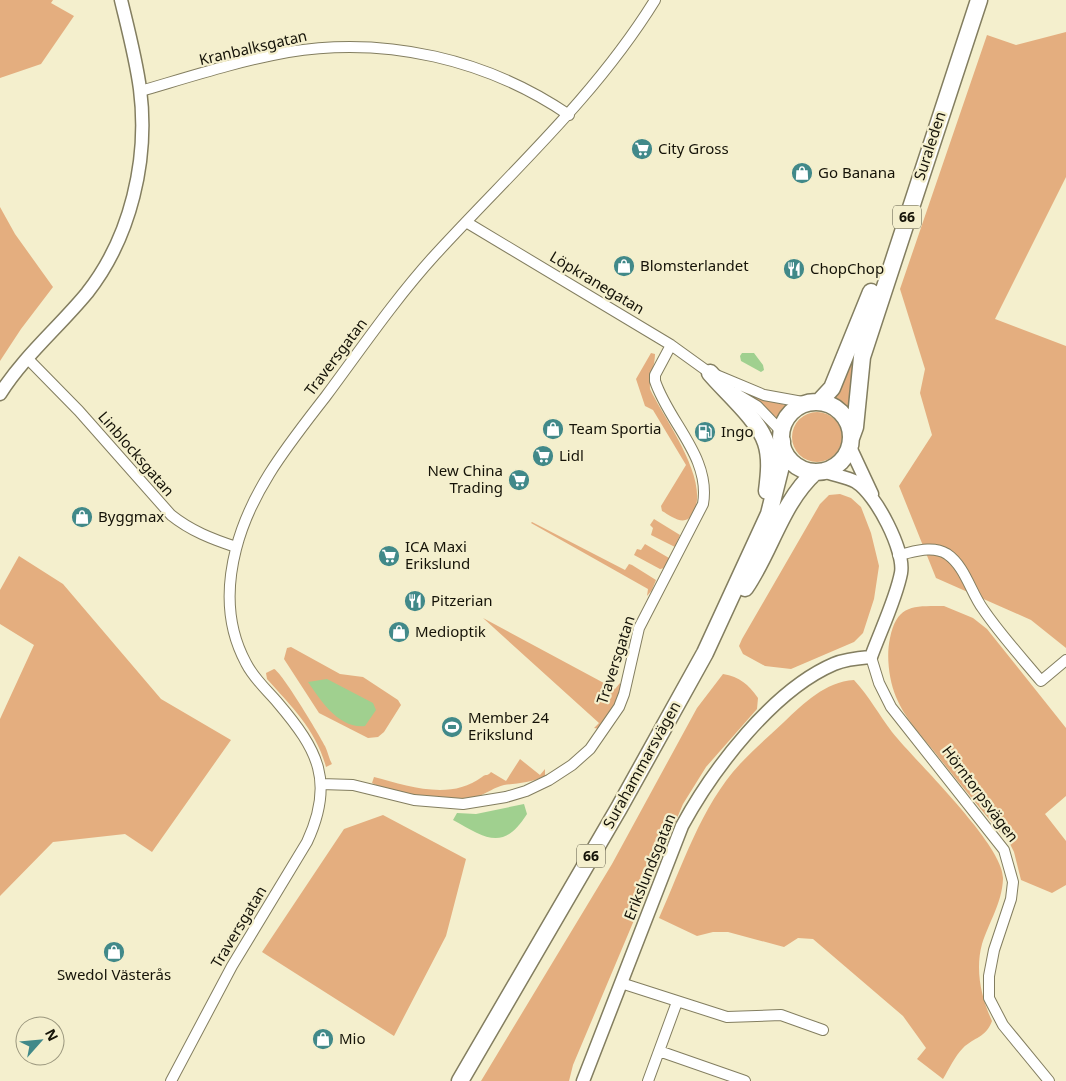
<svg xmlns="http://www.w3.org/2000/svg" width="1066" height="1081" font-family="'Noto Sans',sans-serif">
<rect width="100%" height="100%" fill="#f4efcd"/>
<path fill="#e4ae7f" d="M 0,0 L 53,0 L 51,3 L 74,16 L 41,64 L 0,78 Z
M 1066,32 L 1066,177 L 995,319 L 1066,346 L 1066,648 L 1031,620 L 936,578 L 899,486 L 932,435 L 920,393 L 925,369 L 900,289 L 987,35 L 1016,45 Z
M 0,207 L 15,234 L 53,287 L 21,329 L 0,361 Z
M 651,353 L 655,354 C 655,367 649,376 650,389 C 664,419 713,483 692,515 C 684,527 671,516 662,511 L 661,506 L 686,465 L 653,410 L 645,406 L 636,379 Z
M 853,360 L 856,362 L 851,415 L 844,406 L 833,399 Z
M 752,396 L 789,406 L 778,419 Z
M792 437a25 25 0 1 1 50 0a25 25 0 1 1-50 0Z
M 840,494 L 851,498 L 861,507 L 871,533 L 879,566 L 874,599 L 863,633 L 854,642 L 791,669 L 765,666 L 743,654 L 739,646 L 742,639 L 820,504 L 829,495 Z
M 654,519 L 680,535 L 675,547 L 651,535 L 653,528 L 650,525 Z
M 532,522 L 625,570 L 629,564 L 632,565 L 656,580 L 652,590 L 647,596 L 648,589 L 531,523 Z
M 645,544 L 669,558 L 665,568 L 660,569 L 634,555 L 637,549 L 641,550 Z
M 19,556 L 63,584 L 161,699 L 231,740 L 152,852 L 125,834 L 53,842 L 0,896 L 0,719 L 34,645 L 0,624 L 0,590 Z
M 944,606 L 973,618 L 987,629 L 1066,728 L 1066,796 L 1045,814 L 1066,841 L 1066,885 L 1052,893 L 1021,880 L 1014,852 L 1010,844 C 984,813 958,782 933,750 C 920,734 904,717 896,697 C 889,680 886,656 890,638 C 897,604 914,606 944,606 Z
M 483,618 L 615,689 L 620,683 L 621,688 L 613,708 L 600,729 L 594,728 L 599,723 Z
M 291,647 L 340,674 L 363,677 L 398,700 L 401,705 L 384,732 L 378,737 L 368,738 L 319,713 L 284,659 L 287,648 Z
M 274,669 C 281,671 320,736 325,746 C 328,752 329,759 332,764 L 326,767 C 316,730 292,707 267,679 L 266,673 Z
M 723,674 C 740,677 748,684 758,698 L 757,709 L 706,767 L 683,804 L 573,1065 L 569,1081 L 481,1081 L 612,864 L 697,708 Z
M 854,680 C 869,696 879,715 892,732 C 915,761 1005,846 1003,879 C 1002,903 989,922 982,944 C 975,970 981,997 992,1021 C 986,1038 974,1037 963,1048 C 955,1056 949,1069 943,1079 L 917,1059 L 926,1048 L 903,1016 L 813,939 L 798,938 L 784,947 L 728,932 L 713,932 L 697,936 L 659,918 C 682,867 701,806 740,764 C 754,749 769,736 784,722 C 804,703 825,682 854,680 Z
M 520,759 L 540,775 L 545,769 L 545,776 C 531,783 518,783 504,785 C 495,787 487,793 479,796 C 458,802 391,794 372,783 L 374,777 C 408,786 450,801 482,777 C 487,773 487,777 491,772 L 506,781 Z
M 383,815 L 466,859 L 446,936 L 394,1036 L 262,952 L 344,829 Z"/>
<path fill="#a0d08f" d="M 742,353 L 754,353 L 763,365 L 764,370 L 761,372 L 741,361 L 740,356 Z
M 327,679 L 373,703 L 376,710 L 365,726 C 339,729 321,701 308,682 Z
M 524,804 L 527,814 C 503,852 486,838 453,820 L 457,813 L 476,814 Z"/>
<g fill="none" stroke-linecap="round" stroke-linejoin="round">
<g stroke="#837e60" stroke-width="12">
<path id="minor" d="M 141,91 C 189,77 238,61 288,52 C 386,36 487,59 569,115
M 466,222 L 671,345 L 714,376
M 28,359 L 79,411 L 171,515 C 191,531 212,539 236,547
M 714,374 L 764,395 L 808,403
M 735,393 L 757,406 L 782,432
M 898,555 C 914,552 932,545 947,554 C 965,566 971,593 983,609 C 1000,634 1021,657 1041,681 L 1066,660
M 871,657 L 879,683 L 891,707 L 1004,850 L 1013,882 L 1011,899 L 994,950 L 989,976 L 989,998 L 1003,1025 L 1049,1081
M 321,784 L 353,785 L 414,800 L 463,804 L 506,797 L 526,791 L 549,780 L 572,765 L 590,749 L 619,707 L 624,694 L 639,628 L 703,504 C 711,457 669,423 655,381 L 655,375 L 671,345
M 621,983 L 727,1017 L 781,1015 L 823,1030
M 659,1051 L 745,1081
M 171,1081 L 232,966 L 307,842 C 335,782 318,750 278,703 C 267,690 254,679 246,663 C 227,628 226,588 236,549 C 251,490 289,444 326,396 C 361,349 395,299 435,255 C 511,172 595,97 655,0
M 648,1081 L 677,1002"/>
</g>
<g stroke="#837e60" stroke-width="15">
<path id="tertiary" d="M 0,394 C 24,356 59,327 87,293 C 131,237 149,159 140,89 C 136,59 128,29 121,0
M 850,447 L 872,494
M 583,1081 L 682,826 C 713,769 773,690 834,664 C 846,659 859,658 871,657 C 880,632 896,599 901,573 C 905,551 876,494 856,482 C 847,477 833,475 823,471"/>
</g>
<g stroke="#837e60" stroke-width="19">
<path id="primary" d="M 710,373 C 726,392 759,420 766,443 C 771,458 769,475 767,491
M 819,402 L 832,388 L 871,292
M781 437a35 35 0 1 1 70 0a35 35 0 1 1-70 0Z
M 851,438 L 855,427 L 862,357 L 979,0
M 745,588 C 771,550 781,503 815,472
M 460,1081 L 619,808 L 705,653 L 769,514 L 782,462 L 782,441"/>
</g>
<use href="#minor" stroke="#fff" stroke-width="10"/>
<use href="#tertiary" stroke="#fff" stroke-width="12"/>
<use href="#primary" stroke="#fff" stroke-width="16"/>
</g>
<defs>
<g id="supermarket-disc" transform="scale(1.125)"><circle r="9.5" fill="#418989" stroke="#f4efcd"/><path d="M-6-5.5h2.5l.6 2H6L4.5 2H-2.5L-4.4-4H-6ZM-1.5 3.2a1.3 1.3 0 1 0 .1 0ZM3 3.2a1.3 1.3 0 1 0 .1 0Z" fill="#fff"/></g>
<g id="shop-disc" transform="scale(1.125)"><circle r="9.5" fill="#418989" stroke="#f4efcd"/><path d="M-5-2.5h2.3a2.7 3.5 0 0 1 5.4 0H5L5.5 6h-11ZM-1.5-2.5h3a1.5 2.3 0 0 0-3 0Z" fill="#fff"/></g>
<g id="restaurant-disc" transform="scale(1.125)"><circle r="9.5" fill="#418989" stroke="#f4efcd"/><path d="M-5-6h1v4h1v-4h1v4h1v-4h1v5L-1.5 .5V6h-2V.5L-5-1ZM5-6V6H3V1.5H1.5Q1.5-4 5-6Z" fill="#fff"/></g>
<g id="fuel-disc" transform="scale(1.125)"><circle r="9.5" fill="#418989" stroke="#f4efcd"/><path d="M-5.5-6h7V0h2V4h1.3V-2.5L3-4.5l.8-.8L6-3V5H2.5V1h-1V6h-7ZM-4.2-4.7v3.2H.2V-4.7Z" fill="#fff"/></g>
<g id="stadium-disc" transform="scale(1.125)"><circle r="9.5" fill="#418989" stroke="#f4efcd"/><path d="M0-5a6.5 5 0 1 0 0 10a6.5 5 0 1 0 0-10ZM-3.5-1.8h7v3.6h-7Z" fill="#fff"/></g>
</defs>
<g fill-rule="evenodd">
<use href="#supermarket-disc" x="642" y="149"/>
<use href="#shop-disc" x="802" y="173"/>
<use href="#shop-disc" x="624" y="266"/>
<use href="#restaurant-disc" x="794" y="269"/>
<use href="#shop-disc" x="553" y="429"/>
<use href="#fuel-disc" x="705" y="432"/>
<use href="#supermarket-disc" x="543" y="456"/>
<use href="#supermarket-disc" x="519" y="480"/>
<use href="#shop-disc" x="82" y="517"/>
<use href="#supermarket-disc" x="389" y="556"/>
<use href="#restaurant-disc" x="415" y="601"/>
<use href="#shop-disc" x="399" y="632"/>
<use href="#stadium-disc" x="452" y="727"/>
<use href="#shop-disc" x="114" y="952"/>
<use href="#shop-disc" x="323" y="1039"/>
</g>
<g text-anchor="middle" stroke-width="4.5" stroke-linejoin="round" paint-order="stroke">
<g fill="#f4efcd" stroke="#585543" stroke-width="1">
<rect x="893" y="205.5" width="28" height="23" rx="4"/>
<rect x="577" y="844.5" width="28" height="23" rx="4"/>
</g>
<g font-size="14" font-weight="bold" fill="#151308">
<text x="907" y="222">66</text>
<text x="591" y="861">66</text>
</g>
<g font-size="15" fill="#151308" stroke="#f4efcd">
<text transform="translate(253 48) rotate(-13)" y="5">Kranbalksgatan</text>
<text transform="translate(930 146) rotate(-72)" y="5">Suraleden</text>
<text transform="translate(597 283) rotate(31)" y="5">Löpkranegatan</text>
<text transform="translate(336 357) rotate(-53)" y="5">Traversgatan</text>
<text transform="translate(136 454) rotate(49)" y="5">Linblocksgatan</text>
<text transform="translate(616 660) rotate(-72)" y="5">Traversgatan</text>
<text transform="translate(642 765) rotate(-61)" y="5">Surahammarsvägen</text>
<text transform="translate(980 794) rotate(53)" y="5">Hörntorpsvägen</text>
<text transform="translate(650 867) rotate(-68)" y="5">Erikslundsgatan</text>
<text transform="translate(239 927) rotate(-59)" y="5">Traversgatan</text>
</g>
<g font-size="15" fill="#151308" stroke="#f4efcd" text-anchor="start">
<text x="658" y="154">City Gross</text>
<text x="818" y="178">Go Banana</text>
<text x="640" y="271">Blomsterlandet</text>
<text x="810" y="274">ChopChop</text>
<text x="569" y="434">Team Sportia</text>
<text x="721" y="437">Ingo</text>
<text x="559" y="461">Lidl</text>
<text x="503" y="476" text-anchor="end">New China<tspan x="503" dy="17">Trading</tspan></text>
<text x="98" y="522">Byggmax</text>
<text x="405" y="552">ICA Maxi<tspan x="405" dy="17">Erikslund</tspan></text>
<text x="431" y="606">Pitzerian</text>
<text x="415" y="637">Medioptik</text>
<text x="468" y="723">Member 24<tspan x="468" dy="17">Erikslund</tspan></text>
<text x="114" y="980" text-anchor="middle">Swedol Västerås</text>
<text x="339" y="1044">Mio</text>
</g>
</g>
<g transform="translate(40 1041) rotate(63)"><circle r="24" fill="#f4efcd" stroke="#9b977e"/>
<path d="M0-4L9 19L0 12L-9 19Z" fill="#418989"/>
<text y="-8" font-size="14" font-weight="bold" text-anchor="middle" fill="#151308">N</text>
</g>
</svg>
